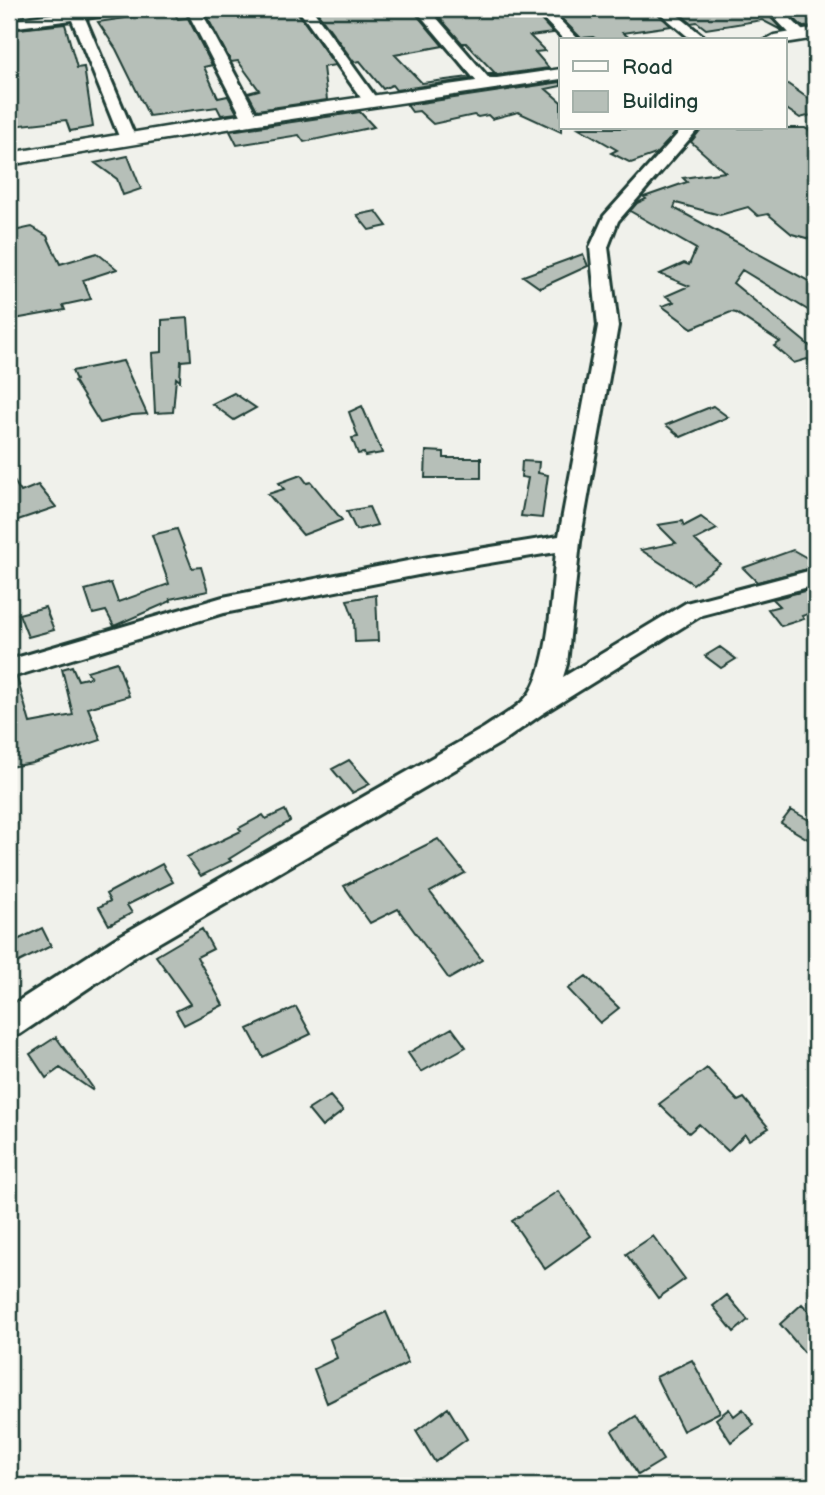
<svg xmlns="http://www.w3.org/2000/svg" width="825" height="1495" font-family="'Balsamiq Sans',sans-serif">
<rect width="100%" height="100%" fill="#f0f1eb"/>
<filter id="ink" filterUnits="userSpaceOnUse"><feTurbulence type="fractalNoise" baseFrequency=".0143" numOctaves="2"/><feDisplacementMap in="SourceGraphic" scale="14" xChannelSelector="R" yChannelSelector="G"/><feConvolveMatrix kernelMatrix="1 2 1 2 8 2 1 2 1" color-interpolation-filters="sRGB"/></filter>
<g filter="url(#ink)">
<path fill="#b6bfb8" stroke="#1f3d34" stroke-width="2" d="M 216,9 L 295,9 L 335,65 L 323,67 L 327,100 L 257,110 L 248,93 L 259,90 L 238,61 L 231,62 L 206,15 L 219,13 Z
M 315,9 L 412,9 L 443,46 L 395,55 L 422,83 L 469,77 L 471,79 L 396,90 L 392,85 L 383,89 L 360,61 L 354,62 Z
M 432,9 L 531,9 L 553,33 L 530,36 L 545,51 L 535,52 L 549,68 L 491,76 L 489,74 L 496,74 L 466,43 L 462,43 Z
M 552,9 L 653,9 L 671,26 L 623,33 L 633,40 L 598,40 L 593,37 L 581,38 Z
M 674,9 L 763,9 L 783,31 L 762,20 L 706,29 L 697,22 L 691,23 Z
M 784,9 L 816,9 L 816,26 L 803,27 Z
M 173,11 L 178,19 L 188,18 L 212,65 L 204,67 L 218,98 L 228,96 L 237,113 L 221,115 L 217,107 L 149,116 L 116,49 L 98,22 Z
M 65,24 L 77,68 L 84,67 L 93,127 L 70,131 L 66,120 L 13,126 L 12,116 L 9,117 L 9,30 Z
M 561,82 L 561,86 L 546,89 L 561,102 L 561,132 L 518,112 L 492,119 L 488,115 L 478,117 L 474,115 L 433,124 L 419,111 L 412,112 L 407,105 Z
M 785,82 L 816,104 L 816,114 L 800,118 L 785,108 Z
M 360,112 L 374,127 L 304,142 L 299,135 L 237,145 L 230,131 Z
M 579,128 L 680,128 L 656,154 L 631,163 L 611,153 L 617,150 Z
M 702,128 L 805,128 L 816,134 L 816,232 L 810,239 L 792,234 L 768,214 L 758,216 L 748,207 L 720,215 L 676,203 L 674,208 L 816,285 L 816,315 L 742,270 L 733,283 L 816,351 L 811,362 L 807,359 L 794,363 L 774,346 L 780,342 L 736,313 L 731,312 L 692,328 L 662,306 L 674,302 L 666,296 L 689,286 L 660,274 L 684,263 L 689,265 L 696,249 L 630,211 L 637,203 L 646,199 L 644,197 L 687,182 L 683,178 L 725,172 L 691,142 Z
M 128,156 L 141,189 L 123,195 L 117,179 L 95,163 Z
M 376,211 L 387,226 L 369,230 L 357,215 Z
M 32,227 L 47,236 L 60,264 L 97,253 L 117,269 L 83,280 L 91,299 L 63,305 L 65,310 L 9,320 L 9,232 Z
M 583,254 L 588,266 L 540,288 L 523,276 Z
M 188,318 L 191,360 L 181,361 L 180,381 L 176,378 L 173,412 L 155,413 L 152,353 L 162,352 L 162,320 Z
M 123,361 L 147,414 L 132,415 L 100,423 L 74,381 L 76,380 L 72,371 Z
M 234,393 L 256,408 L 234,420 L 212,404 Z
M 362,406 L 381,450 L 382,453 L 365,456 L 364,453 L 358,454 L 352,438 L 358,437 L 349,412 Z
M 713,406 L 728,417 L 681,437 L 666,425 Z
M 426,451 L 444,452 L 444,458 L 481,458 L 481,478 L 425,478 Z
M 522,461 L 539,462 L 538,473 L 548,475 L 542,518 L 521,516 L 528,478 L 521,477 Z
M 9,473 L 21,492 L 38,485 L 56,507 L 9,523 Z
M 301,475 L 307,483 L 311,482 L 342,520 L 303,535 L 268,494 L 284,489 L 279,483 Z
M 369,507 L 377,525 L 356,530 L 347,511 Z
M 701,517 L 717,529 L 695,540 L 720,564 L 693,584 L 641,550 L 676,543 L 658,525 L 682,521 L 684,526 Z
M 177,529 L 192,568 L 201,567 L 208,591 L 170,599 L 171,601 L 114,626 L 106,611 L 93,614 L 85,590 L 111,583 L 118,602 L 169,584 L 152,535 Z
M 793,550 L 816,563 L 816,567 L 757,582 L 743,568 Z
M 816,588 L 816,611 L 802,616 L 804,619 L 781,626 L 768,609 L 780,606 L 773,599 Z
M 376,595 L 378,641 L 355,642 L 354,619 L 347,600 Z
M 45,607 L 54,630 L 28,637 L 19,614 Z
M 720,647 L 736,659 L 721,668 L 705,656 Z
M 117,662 L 129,696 L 88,708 L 101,740 L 33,763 L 9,767 L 9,680 L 17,678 L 30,723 L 73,715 L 62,669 L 72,666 L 78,680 L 91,677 L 87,671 Z
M 349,760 L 370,784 L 352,793 L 332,769 Z
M 285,810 L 290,821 L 229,859 L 231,861 L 201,876 L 187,857 L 241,831 L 239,828 L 263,815 L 266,819 Z
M 791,810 L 816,824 L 808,839 L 781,823 Z
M 438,839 L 465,873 L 430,892 L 482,960 L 449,979 L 398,909 L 370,923 L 344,886 Z
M 162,864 L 173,882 L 127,905 L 132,913 L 109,925 L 99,907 L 110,901 L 106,894 Z
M 42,928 L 51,946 L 9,967 L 9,944 Z
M 202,929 L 213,949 L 197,957 L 223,1005 L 184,1025 L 176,1011 L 190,1004 L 156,956 Z
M 586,976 L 619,1008 L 600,1023 L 568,989 Z
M 296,1007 L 311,1034 L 263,1057 L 248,1029 Z
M 452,1028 L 466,1047 L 421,1072 L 408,1053 Z
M 56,1037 L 93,1088 L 92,1090 L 60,1068 L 46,1078 L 30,1054 Z
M 707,1068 L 738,1101 L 744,1098 L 769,1128 L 749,1140 L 745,1134 L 728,1151 L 699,1124 L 689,1133 L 659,1104 Z
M 330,1096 L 343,1111 L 322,1127 L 308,1110 Z
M 558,1191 L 591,1236 L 545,1269 L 512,1221 Z
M 653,1236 L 685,1279 L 658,1298 L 626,1254 Z
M 727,1295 L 748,1320 L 734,1332 L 713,1306 Z
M 802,1304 L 816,1320 L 816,1366 L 780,1324 Z
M 386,1312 L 408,1363 L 327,1403 L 314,1369 L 337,1358 L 330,1339 Z
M 692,1360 L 720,1412 L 683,1431 L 656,1377 Z
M 448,1408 L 467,1439 L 435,1462 L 416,1431 Z
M 729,1409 L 734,1416 L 743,1409 L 754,1425 L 731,1442 L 716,1419 Z
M 636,1416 L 663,1460 L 638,1475 L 612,1431 Z"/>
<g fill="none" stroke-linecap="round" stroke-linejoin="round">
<g stroke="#1f3d34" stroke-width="6">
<path id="minor" d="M 67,9 L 129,9 L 122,13 L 85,18 L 136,139 L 134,142 L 128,144 L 120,139 L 72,20 L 9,28 L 9,20 L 68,12 Z
M 186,9 L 200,9 L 259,119 L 257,122 L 251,124 L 243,119 Z
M 298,9 L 312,9 L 379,102 L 376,105 L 366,105 Z
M 415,9 L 429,9 L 493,83 L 496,86 L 493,89 L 483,89 Z
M 534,9 L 549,9 L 579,40 L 564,40 Z
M 655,9 L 670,9 L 708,40 L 692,40 Z
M 766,9 L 781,9 L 805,33 L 805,39 L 795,39 Z
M 683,128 L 699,128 L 618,221 L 608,247 L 618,326 L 580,542 L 567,664 L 563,677 L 686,603 L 816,569 L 816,585 L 702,615 L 542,714 L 502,742 L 136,956 L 20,1034 L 9,1038 L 9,1007 L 116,938 L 484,728 C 497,719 513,711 524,700 C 550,675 552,588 556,552 L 423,574 L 224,613 L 9,678 L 9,660 L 223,597 L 423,558 L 559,536 L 598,326 L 590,247 L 604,216 Z"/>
</g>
<g stroke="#1f3d34" stroke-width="5">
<path id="tertiary" d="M 816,28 L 816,38 L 785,43 L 785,40 L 765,40 L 774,35 Z
M 561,69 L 561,79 L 251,125 L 9,165 L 9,153 L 251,113 Z"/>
</g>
<use href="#minor" fill="#fdfcf7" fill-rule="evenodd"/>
<use href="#tertiary" fill="#fdfcf7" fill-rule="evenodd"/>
</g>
</g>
<rect width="825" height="1495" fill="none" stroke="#fdfcf7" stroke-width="35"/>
<rect x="18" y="18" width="790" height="1460" fill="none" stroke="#1f3d34" stroke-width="2.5" filter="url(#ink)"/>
<rect x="559" y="38" width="228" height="91" fill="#fdfcf7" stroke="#a4b0a9" stroke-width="2"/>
<rect x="573" y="61" width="35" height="10" fill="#fdfcf7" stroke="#a4b0a9" stroke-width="2"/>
<text x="622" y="74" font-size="21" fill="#1f3d34">Road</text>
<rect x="573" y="91" width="35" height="21" fill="#b6bfb8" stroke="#a4b0a9" stroke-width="2"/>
<text x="622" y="108" font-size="21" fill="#1f3d34">Building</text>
</svg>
